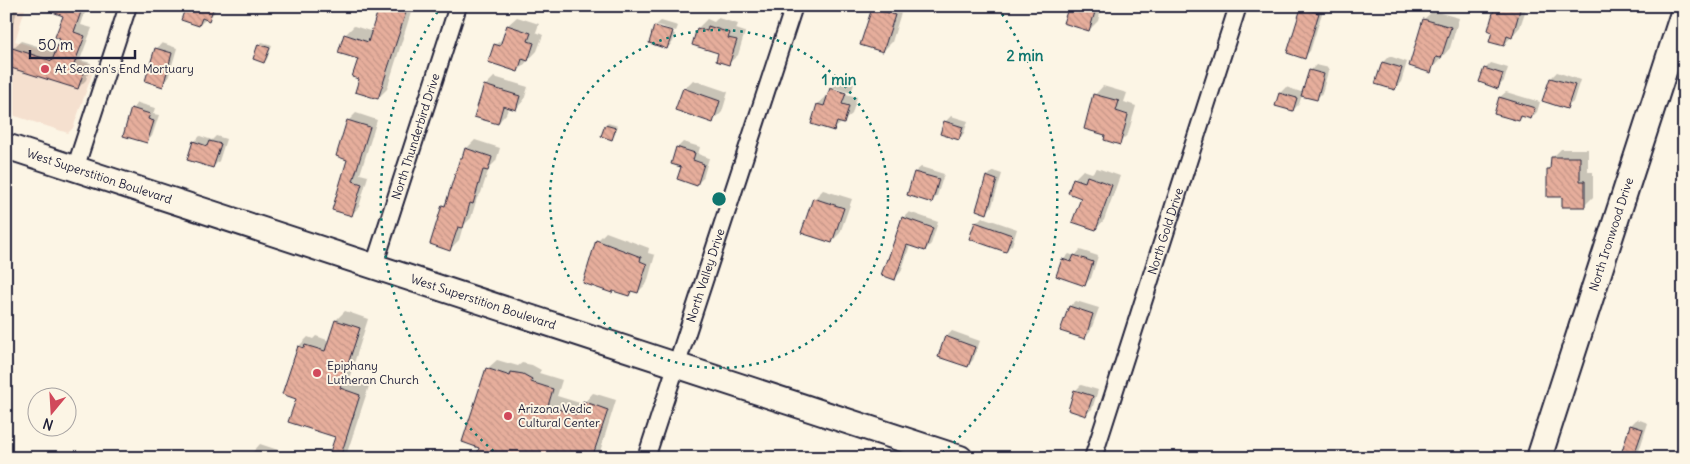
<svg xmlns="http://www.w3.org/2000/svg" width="1690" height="464" font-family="Delius,sans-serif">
<defs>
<pattern id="building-back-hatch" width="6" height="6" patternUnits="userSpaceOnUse" patternTransform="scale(1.25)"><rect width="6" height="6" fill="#e6ae9c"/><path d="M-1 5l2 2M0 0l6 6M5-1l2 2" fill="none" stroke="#c59587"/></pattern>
</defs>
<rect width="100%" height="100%" fill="#fcf5e5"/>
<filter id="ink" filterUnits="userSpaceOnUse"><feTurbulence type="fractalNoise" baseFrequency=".02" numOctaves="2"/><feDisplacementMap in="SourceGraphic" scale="10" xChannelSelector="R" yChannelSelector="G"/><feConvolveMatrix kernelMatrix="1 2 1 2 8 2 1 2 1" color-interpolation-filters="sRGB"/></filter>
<g filter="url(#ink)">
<path fill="#f5e0cf" d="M 6,6 L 26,6 L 15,41 L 95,66 L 73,128 L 68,133 L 6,113 Z"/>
<path fill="#0003" d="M 6,6 L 19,6 L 12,27 L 6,33 Z
M 40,6 L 87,6 L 81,25 L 92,28 L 80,60 L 91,63 L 86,80 L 78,88 L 8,65 L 13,48 L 21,41 L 57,52 L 62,38 L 65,15 Z
M 188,6 L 217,6 L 214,13 L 199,25 Z
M 383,6 L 413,6 L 387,89 L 378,98 L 360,78 L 359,58 L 345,35 L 354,26 L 373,32 L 379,10 Z
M 736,6 L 752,6 L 748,10 Z
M 875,6 L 903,6 L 892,42 L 883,51 L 873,8 Z
M 1070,6 L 1102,6 L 1098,21 L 1089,30 Z
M 1304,6 L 1324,7 L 1310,51 L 1304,57 L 1302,8 Z
M 1422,6 L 1434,6 L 1423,9 Z
M 1497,6 L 1527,6 L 1520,27 L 1504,45 Z
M 1433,11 L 1459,18 L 1450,48 L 1430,71 L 1424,19 Z
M 517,17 L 539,24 L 536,32 L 543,35 L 537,51 L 518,71 L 495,45 L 505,37 L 508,25 Z
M 718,18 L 738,24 L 736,29 L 745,32 L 738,55 L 729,63 L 720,53 L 694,44 L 698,28 L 707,19 L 714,22 Z
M 661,21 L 678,26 L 676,31 L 657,25 L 657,28 L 675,34 L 673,42 L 667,48 L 655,26 Z
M 262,42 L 272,45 L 267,59 L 264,62 L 259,45 Z
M 162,43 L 177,48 L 168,79 L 162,85 L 156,49 Z
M 1389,56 L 1407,62 L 1401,82 L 1395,88 L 1383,62 Z
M 1491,63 L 1508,68 L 1504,81 L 1498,87 L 1485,69 Z
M 1316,65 L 1329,68 L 1322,93 L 1316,99 L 1302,95 L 1299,104 L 1293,110 L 1280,93 L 1286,87 L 1304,93 L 1310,71 Z
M 1557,72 L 1580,80 L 1573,102 L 1567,107 L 1551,78 Z
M 494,77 L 528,87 L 524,100 L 516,109 L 509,107 L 506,114 L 498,123 L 485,86 Z
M 693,80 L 728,92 L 722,112 L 713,121 L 684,89 Z
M 840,80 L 854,84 L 851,93 L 835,88 L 835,91 L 857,97 L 852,114 L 833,130 L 818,104 L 827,96 L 829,96 L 831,89 Z
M 1103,86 L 1127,93 L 1124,102 L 1136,106 L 1128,134 L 1119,143 L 1107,134 L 1095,95 Z
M 1506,92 L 1540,102 L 1537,112 L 1531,118 L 1523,116 L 1519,120 L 1500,97 Z
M 138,103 L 155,108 L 153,114 L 159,115 L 152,136 L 147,142 L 132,109 Z
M 356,113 L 377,120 L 360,174 L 368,176 L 359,207 L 351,215 L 348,121 Z
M 951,116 L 968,121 L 964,133 L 959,139 L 945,122 Z
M 608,123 L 618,126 L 614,136 L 612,138 L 606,125 Z
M 200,136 L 212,140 L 216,136 L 226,139 L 219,161 L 213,167 L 194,142 Z
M 475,140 L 500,148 L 496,161 L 489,168 L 481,193 L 477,198 L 471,218 L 463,226 L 459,240 L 450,249 L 443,206 L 447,201 L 461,158 L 464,155 L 466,149 Z
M 683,142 L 700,147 L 698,154 L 709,158 L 703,178 L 697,184 L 683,166 L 677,148 Z
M 1561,149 L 1588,149 L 1588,172 L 1593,172 L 1593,197 L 1584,206 L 1563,196 L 1549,169 L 1552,166 L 1552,158 Z
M 921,167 L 944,174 L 937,196 L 931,202 L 915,172 Z
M 1097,168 L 1120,176 L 1104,220 L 1096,229 L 1074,179 L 1083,170 L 1092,173 Z
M 993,171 L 1002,174 L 992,206 L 987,212 L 987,177 Z
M 823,190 L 852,199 L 840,233 L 832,241 L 814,199 Z
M 909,212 L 938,222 L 931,244 L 925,250 L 910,245 L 901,272 L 895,278 L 890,257 L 903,218 Z
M 982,217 L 1017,229 L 1012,245 L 1006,250 L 976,223 Z
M 606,232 L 649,248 L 648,253 L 655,255 L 647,283 L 638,292 L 633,290 L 629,295 L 597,241 Z
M 1080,250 L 1098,256 L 1091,278 L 1085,284 L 1063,260 L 1069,254 L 1075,256 Z
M 1076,301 L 1099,308 L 1090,332 L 1085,338 L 1070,306 Z
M 345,311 L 368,319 L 349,379 L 369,386 L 347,453 L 342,458 L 329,458 L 336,436 L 298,398 L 283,393 L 299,346 L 308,337 L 313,339 L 316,336 L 330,341 L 336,320 Z
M 952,331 L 980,341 L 973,360 L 967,366 L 946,337 Z
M 497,360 L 518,366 L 522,363 L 532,365 L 541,370 L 539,373 L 562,380 L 557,396 L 583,404 L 593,393 L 616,400 L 598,458 L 477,458 L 480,447 L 487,369 Z
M 1081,385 L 1098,390 L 1092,409 L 1086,414 L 1075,391 Z
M 1637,419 L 1648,423 L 1639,451 L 1633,456 L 1622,453 L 1631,425 Z
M 260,444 L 278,450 L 275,458 L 250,458 L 252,453 Z"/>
<path fill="url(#building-back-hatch)" stroke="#22223b" d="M 42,6 L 83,6 L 74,32 L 85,36 L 73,67 L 84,71 L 78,89 L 11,68 L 6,68 L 6,46 L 52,61 L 60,39 L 55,37 L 63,16 L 42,8 Z
M 186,6 L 214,6 L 209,21 L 202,18 L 199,26 L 181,20 Z
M 385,6 L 408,6 L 378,99 L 355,92 L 359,79 L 352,77 L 358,59 L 338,53 L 344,34 L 368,42 L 378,10 L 384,12 Z
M 1069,6 L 1097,6 L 1089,31 L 1063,23 Z
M 1495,6 L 1521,6 L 1512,38 L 1507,36 L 1504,46 L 1489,42 L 1492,32 L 1488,30 Z
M 872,8 L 895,15 L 883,52 L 860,45 Z
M 1301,8 L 1319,13 L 1305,59 L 1287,53 Z
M 1423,19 L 1451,27 L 1441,58 L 1436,57 L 1431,73 L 1409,66 Z
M 507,25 L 531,33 L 528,41 L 534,43 L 528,61 L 522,59 L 518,72 L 488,62 L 494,44 L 500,46 Z
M 654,26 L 673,31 L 667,49 L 649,43 Z
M 708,26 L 730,33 L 728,38 L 737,40 L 729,65 L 716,61 L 718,53 L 692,45 L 697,28 L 707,31 Z
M 258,44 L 270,48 L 264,63 L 253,59 Z
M 155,48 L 172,53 L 163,87 L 145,81 Z
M 1382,62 L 1402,68 L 1395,90 L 1375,84 Z
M 1484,68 L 1503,74 L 1498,89 L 1479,82 Z
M 1309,70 L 1324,74 L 1317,100 L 1301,96 Z
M 1550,78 L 1575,85 L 1567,109 L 1542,101 Z
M 484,85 L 520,96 L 516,110 L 503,106 L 498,124 L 474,117 Z
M 683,88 L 720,101 L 713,123 L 675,110 Z
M 830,88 L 846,93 L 842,104 L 849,106 L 844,124 L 837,122 L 834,131 L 811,124 L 817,104 L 824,106 Z
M 1279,93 L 1297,98 L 1293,111 L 1275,106 Z
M 1093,94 L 1119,101 L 1116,111 L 1128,115 L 1120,145 L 1104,140 L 1105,135 L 1084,129 Z
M 1499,97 L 1535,108 L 1531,119 L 1521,116 L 1519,121 L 1494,114 Z
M 131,108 L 150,114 L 148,119 L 154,121 L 147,143 L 123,136 Z
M 347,120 L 370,127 L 353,181 L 362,184 L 352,216 L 332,210 L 347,160 L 336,156 Z
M 944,121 L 963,127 L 959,140 L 940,134 Z
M 605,125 L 616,128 L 612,140 L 601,136 Z
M 193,141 L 207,146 L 209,141 L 221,144 L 213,168 L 187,160 Z
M 676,147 L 695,153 L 693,160 L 704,164 L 697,186 L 677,179 L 681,167 L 671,164 Z
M 465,148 L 492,157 L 488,171 L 483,170 L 473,204 L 470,203 L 463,228 L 458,227 L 450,251 L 430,244 L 442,205 L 445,206 L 460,158 L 462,158 Z
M 1551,157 L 1580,157 L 1580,181 L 1585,181 L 1585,207 L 1562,207 L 1562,197 L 1547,197 L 1547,169 L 1550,169 Z
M 914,172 L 939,179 L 932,203 L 907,195 Z
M 986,176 L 997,180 L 987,214 L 976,210 Z
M 1087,176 L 1112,185 L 1096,230 L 1072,222 L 1081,198 L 1068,193 L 1073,178 L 1085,182 Z
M 813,198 L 844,208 L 832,243 L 801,233 Z
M 902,217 L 933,228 L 925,251 L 907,245 L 895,280 L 881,275 L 887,259 L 888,259 Z
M 975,222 L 1012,235 L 1006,252 L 969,239 Z
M 596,240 L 641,257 L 640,261 L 647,264 L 638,293 L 631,291 L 629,296 L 613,291 L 612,293 L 583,283 Z
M 1074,255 L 1093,262 L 1085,286 L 1056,276 L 1062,259 L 1071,262 Z
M 1069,306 L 1093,314 L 1085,339 L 1060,331 Z
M 335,320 L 360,328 L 340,388 L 360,395 L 340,458 L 328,458 L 335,437 L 288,422 L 296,399 L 282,394 L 298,346 L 304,348 L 305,345 L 325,351 Z
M 945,336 L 975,347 L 968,367 L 938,357 Z
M 486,368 L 510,376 L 511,372 L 523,374 L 532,379 L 531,382 L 553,389 L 548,406 L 578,415 L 583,401 L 608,410 L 592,458 L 476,458 L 479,448 L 462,442 Z
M 1074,390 L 1093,396 L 1086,416 L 1068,410 Z
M 1630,425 L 1643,429 L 1633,458 L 1621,454 Z"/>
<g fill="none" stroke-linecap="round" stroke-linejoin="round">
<g stroke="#22223b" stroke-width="20">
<g id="minor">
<path d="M 75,169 L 128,6"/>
<path id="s1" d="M 374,266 L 458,6"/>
<path id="s2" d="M 646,458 L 794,6"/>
<path id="s3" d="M 1093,458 L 1238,6"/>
</g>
</g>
<g stroke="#22223b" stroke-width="28">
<g id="secondary">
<path id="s4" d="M 6,146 L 960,458"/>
<path id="s5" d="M 1539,458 L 1684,10"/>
</g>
</g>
<use href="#minor" stroke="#fcf5e5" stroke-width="16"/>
<use href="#secondary" stroke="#fcf5e5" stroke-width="24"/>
</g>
</g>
<g fill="none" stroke="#0f766e" stroke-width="2.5" stroke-dasharray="2.5 5">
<circle cx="719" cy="199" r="169"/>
<path d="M499 456A338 338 0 0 1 440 8M998 8A338 338 0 0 1 939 456"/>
</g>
<g fill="#d1495b" stroke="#fcf5e5" stroke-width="2">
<circle cx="45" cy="69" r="5"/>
<circle cx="317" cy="373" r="5"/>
<circle cx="508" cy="416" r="5"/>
</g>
<g text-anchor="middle" stroke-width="4" stroke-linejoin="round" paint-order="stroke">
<g font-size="12" fill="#22223b" stroke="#fcf5e5" text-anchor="start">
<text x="55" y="73">At Season's End Mortuary</text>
<text x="327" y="370">Epiphany<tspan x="327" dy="14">Lutheran Church</tspan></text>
<text x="518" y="413">Arizona Vedic<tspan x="518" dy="14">Cultural Center</tspan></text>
</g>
<g font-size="12" fill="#22223b" stroke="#fcf5e5">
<text dy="4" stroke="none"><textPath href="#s1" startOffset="136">North Thunderbird Drive</textPath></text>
<text dy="4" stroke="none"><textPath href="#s4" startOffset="98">West Superstition Boulevard</textPath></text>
<text dy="4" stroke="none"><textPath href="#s3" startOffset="238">North Gold Drive</textPath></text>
<text dy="4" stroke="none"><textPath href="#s5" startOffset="235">North Ironwood Drive</textPath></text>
<text dy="4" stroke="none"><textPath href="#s2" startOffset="192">North Valley Drive</textPath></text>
<text dy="4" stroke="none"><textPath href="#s4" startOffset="502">West Superstition Boulevard</textPath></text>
</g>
</g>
<circle cx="719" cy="199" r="8" fill="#0f766e" stroke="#fcf5e5" stroke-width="2.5"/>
<g font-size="15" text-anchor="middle" font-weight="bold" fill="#0f766e" stroke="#fcf5e5" stroke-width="4" stroke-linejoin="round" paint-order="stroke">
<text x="1025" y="61">2 min</text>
<text x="839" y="85">1 min</text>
</g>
<rect width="1690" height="464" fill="none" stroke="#fcf5e5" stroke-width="25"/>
<rect x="12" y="12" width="1665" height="439" fill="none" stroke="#22223b" stroke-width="2" filter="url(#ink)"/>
<g transform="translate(52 412) rotate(198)"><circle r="24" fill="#fcf5e5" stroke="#a5a1a1"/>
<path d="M0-4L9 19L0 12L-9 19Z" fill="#d1495b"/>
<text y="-8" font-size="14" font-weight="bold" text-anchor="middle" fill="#22223b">N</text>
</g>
<path d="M30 50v8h105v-8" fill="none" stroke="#22223b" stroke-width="2.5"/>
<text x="38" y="50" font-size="15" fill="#22223b" stroke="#fcf5e5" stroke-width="4" paint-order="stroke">50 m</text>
</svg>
